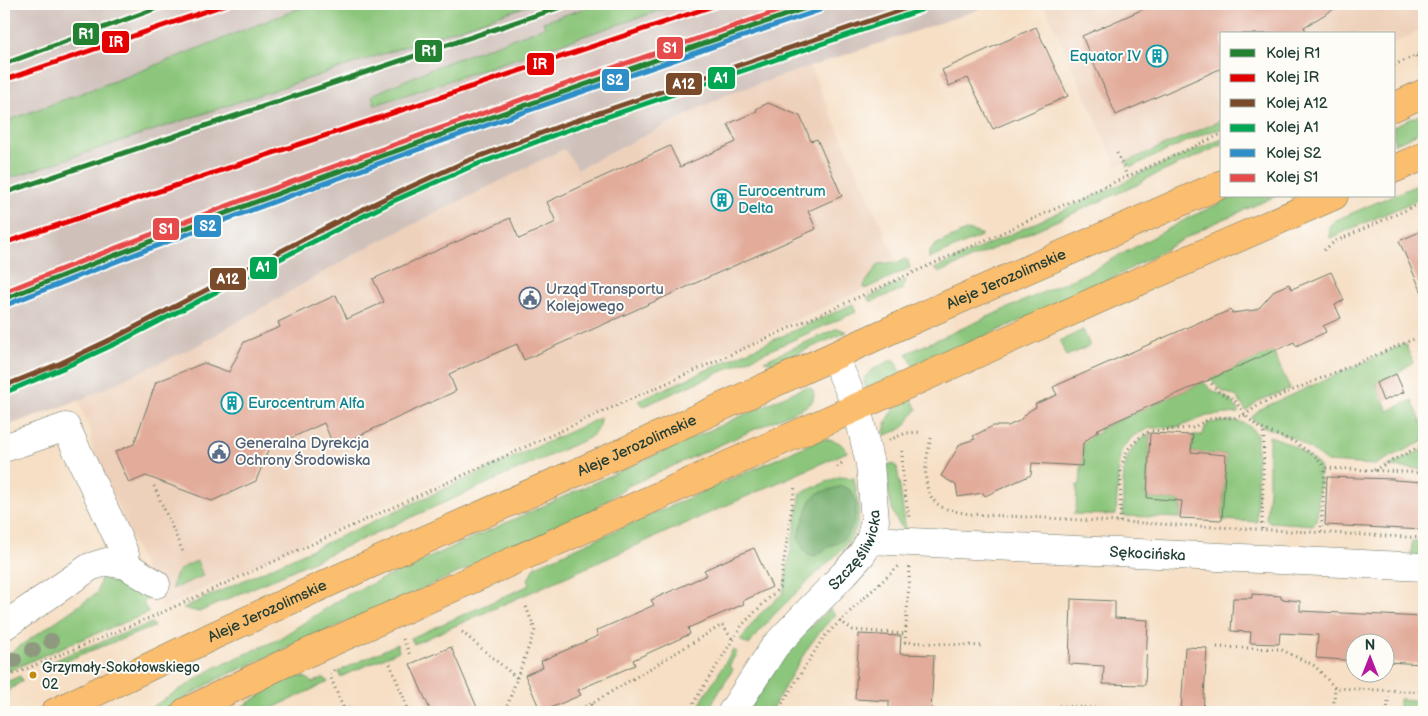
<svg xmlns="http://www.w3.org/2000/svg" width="1428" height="716" font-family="'Balsamiq Sans',sans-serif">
<rect width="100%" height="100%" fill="#fdfcf7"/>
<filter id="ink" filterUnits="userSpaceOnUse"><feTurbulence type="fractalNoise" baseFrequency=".02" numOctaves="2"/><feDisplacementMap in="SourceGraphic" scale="10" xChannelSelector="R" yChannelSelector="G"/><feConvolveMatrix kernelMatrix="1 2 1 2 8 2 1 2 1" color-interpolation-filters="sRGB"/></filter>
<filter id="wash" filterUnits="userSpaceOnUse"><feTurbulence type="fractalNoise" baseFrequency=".0096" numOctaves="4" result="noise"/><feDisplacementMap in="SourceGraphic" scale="20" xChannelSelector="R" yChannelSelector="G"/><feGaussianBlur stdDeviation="1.12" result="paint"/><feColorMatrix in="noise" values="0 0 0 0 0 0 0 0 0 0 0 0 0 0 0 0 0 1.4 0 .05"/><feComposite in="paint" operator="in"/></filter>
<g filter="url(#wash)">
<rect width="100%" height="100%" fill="#f6dfc5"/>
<path fill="#eed1bb" d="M 1044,4 L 1424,4 L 1424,29 L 1394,43 L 1394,34 L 1222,34 L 1222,120 L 1117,166 Z
M 810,67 L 902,272 L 404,496 L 162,608 L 91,445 L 91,431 L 78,401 L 195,346 L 362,250 L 564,149 L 578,169 L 726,95 Z"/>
<path fill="#cfc0ba" d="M 4,4 L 996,4 L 726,95 L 578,169 L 564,149 L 362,250 L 196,346 L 78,401 L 4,427 Z"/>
<path fill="#8cc67b" stroke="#568258" d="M 310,4 L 533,4 L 4,180 L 4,122 L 141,71 Z
M 598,4 L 680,4 L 375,105 L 372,95 L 440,65 L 545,27 L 543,22 Z
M 1419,115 L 1424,126 L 1424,130 L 1394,144 L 1394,126 Z
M 1222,120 L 1222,129 L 1208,132 L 1133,166 L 1129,166 L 1126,162 Z
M 1222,139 L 1222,145 L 1142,181 L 1139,184 L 941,272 L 934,269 L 1121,184 L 1135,176 Z
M 1424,182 L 1424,197 L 1330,238 L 1329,226 L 1334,221 L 1391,196 L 1394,196 L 1394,195 Z
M 1236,196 L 1276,196 L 1206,227 L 1102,284 L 914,368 L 907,353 L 1093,270 L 1190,217 Z
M 968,230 L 981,234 L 981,236 L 929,259 L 929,251 L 937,244 Z
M 903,259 L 908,260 L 910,268 L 865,289 L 864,285 L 879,264 L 898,262 Z
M 906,280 L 903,289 L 873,301 L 870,301 L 867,298 Z
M 853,304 L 856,312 L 644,406 L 638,401 Z
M 838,328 L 847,332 L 775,363 L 764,361 Z
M 1083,330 L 1090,346 L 1066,356 L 1060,341 Z
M 1405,344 L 1413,362 L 1396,374 L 1376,383 L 1388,411 L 1412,400 L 1424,428 L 1424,441 L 1374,465 L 1327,462 L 1296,439 L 1262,426 L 1251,418 L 1260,409 Z
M 1273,351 L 1290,389 L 1258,401 L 1246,411 L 1237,397 L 1222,391 L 1210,379 Z
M 894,359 L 901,375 L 869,389 L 866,388 C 857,373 883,364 894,359 Z
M 1204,382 L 1210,389 L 1229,399 L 1238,409 L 1238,413 L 1207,416 L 1178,427 L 1150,428 L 1133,436 L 1122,449 L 1119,461 L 1116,515 L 1073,514 L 1076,510 L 1077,485 L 1080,485 L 1083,440 L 1100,432 L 1099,429 Z
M 805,387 L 811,388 C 816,394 814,400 809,405 L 628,486 L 578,520 L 218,679 L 161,712 L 140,712 L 152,707 L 214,668 L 277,640 L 347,595 Z
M 911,398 L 917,409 L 903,428 L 884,436 C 885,416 895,407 911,398 Z
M 600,418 C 600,428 596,432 589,438 L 199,612 L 183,608 Z
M 1231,421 C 1243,421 1249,425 1257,434 L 1257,522 L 1222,520 L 1226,455 L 1191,452 L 1193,435 L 1203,435 L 1205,428 L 1208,423 Z
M 1150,433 L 1147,498 L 1181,501 L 1180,518 L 1123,516 C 1124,482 1117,453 1150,433 Z
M 1269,436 C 1289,441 1302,452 1318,464 L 1320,469 L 1317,517 L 1314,525 L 1270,522 L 1266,519 L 1269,490 Z
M 821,439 C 832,439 842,441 847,452 L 414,644 L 411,638 L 530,585 L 528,579 L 536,566 Z
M 1424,449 L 1424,469 L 1387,467 Z
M 889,464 L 893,464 L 897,467 L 906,531 C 888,518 889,487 886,466 Z
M 838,477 L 854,478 C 856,493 861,509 857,524 C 852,543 832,559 818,572 C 794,595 768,618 749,645 L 740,640 L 759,615 L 783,593 L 801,493 Z
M 1412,541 L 1424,541 L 1424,560 L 1411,557 Z
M 197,561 L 203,576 L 172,589 C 173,571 182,567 197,561 Z
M 101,577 L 150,598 L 143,602 L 148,613 L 65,646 L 4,673 L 4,657 L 97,593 Z
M 830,609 L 835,615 C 807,642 790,679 770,712 L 747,712 L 779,663 L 803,633 Z
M 152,623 L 154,627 L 82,654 L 45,671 L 43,666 L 76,651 Z
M 397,644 L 399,651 L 340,677 L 339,671 L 341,670 Z
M 733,650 L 737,652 L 729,666 L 733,669 L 707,712 L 695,712 Z
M 294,675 L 307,678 L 312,683 L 323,678 L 326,679 L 328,682 L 264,712 L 233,712 Z
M 20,676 L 22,681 L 4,694 L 4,683 Z
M 1399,699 L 1424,701 L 1424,712 L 1399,712 Z"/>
<path fill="#71ab6b" stroke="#487450" d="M 842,486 C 845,488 848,488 850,490 C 862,503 854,532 841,541 C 838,544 833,544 830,546 C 820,552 821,556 809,556 L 802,547 L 798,536 L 811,500 L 818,493 Z"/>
<g id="blocks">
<path fill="#e2ab9a" d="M 1155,4 L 1342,4 L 1304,27 L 1307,34 L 1222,34 L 1222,68 L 1116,115 L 1082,36 Z
M 1036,27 L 1068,96 L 993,129 L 968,78 L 949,86 L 942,70 Z
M 768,103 L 800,116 L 811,141 L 817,139 L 842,196 L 808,211 L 816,229 L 524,360 L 517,344 L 489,356 L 449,374 L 456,391 L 334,447 L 324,423 L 269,448 L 256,481 L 212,501 L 146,476 L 129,483 L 115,452 L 134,444 L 156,382 L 204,363 L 229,372 L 244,342 L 280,327 L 278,322 L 336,295 L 347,319 L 384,302 L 373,279 L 510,218 L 519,239 L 556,222 L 547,202 L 670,146 L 680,167 L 736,142 L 728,124 L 757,111 L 756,109 Z
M 1424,230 L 1424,297 L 1399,241 Z
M 1331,272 L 1344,300 L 1335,305 L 1341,318 L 1323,326 L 1326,332 L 1296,346 L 1294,342 L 1096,430 L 1099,430 L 1083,443 L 1082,466 L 1032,463 L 1031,475 L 985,496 L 983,493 L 958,497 L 956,485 L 941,476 L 960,444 L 975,439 L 973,436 L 993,426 L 1008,426 L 1019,421 L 1029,411 L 1036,407 L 1035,404 L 1057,395 L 1053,387 L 1204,320 L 1205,321 L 1230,310 L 1232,313 L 1255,310 L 1260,307 L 1275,290 L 1289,284 L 1292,289 Z
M 1396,374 L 1404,392 L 1383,401 L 1376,383 Z
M 1150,433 L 1193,435 L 1191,452 L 1226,455 L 1222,520 L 1180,518 L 1182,501 L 1147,498 Z
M 1327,477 L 1394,479 L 1394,480 L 1424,482 L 1424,530 L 1325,525 Z
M 754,548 L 772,587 L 743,601 L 744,604 L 688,628 L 690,634 L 633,660 L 635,665 L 578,690 L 581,695 L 541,712 L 525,675 L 543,667 L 541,661 L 598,636 L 596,631 L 654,605 L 651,600 L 707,575 L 704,570 Z
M 1252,594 L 1281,596 L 1281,599 L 1300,601 L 1300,611 L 1424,617 L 1424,664 L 1386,662 L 1386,644 L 1356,644 L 1356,661 L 1316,658 L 1318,635 L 1280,633 L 1279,644 L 1250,643 L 1251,632 L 1231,631 L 1233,598 L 1252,598 Z
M 1071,599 L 1115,601 L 1115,618 L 1148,620 L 1145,685 L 1103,684 L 1104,666 L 1069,664 Z
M 859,634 L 901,636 L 900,654 L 934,655 L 931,712 L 889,712 L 889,701 L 855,699 Z
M 451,647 L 479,712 L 431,712 L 410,664 Z
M 1185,647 L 1207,648 L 1203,712 L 1181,712 Z"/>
</g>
</g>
<g filter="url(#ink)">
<use href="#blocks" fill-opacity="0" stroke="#6a7667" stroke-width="1"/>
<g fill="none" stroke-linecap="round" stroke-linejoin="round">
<g stroke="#6a7667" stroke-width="29">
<g id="minor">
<path d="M 4,448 L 66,427 L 118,538 L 125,555 L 126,565"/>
<path id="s1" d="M 870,540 L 1424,567"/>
<path d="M 4,626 L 90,567 L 106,562 L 126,565 L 156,584"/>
<path id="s2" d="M 732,712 L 775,646 L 844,574 L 862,554 L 870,540 L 875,520 L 870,464 L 857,408 L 834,356"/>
</g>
</g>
<g stroke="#6a7667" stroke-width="29">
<g id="major">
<path d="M 1394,107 L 1424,93"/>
<path d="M 1394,169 L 1424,156"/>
<path id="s3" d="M 55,712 L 217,634 L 339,578 L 605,460 L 906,323 L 1222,184"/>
<path d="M 185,712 L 285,663 L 1108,295 L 1334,196"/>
</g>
</g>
<path stroke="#6a7667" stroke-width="3" stroke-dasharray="1 4" stroke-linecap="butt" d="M 1416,56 L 1422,70
M 1394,65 L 1424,52
M 1117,153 L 1127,176
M 1324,250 L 1334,242 L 1424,202
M 1208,380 L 1220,393 L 1234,399 L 1245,415 L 1259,428 L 1293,441 L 1316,457 L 1325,468
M 931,438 C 926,459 918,494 942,507 C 950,511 960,512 969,514 L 1424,538
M 889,440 L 906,433 L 922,432
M 902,451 L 903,481 L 909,517
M 837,467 L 843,462
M 1374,470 L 1424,444
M 154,486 L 183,552
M 1120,522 L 1121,467 L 1128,449 L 1141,436 L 1150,431 L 1192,428 L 1209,419 L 1218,417 L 1234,418 L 1245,415 L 1260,404 L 1414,339
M 1262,529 L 1264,431
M 1321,532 L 1325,468 L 1424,473
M 910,567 L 905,642 L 983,646
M 840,621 L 853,630 L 905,634
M 462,632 L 517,678 L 507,707 L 509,712
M 403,639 L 410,655
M 1217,647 L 1280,649 L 1315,666 L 1335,688 L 1424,692
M 390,664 L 403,696 L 408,712
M 334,670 L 330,676 L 345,712
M 4,678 L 154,616 L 600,413 L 1222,134
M 517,678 L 535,630 L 525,604
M 592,704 L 596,712
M 1059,706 L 1152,712
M 343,707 L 363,712
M 571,712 L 591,704 L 722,625 L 733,640
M 688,712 L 742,625 L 780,587 L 795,486
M 777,712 L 823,638 L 866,596 L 899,566
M 1333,712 L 1335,688
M 1387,712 L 1389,691"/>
<use href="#minor" stroke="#fff" stroke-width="28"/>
<use href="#major" stroke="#fbbd6e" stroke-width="28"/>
<g stroke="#fdfcf7" stroke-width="9">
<path id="rail-1" d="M 4,64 L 168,4
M 4,193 L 570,4
M 4,299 C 272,191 545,98 818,4"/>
</g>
<g stroke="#fdfcf7" stroke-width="9">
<path id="rail-2" d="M 4,80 L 227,4
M 4,243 L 719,4"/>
</g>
<g stroke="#fdfcf7" stroke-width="9">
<path id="rail-3" d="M 4,386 L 61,363 L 116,337 L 333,224 L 388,197 L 467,161 L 563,125 L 919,4"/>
</g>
<g stroke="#fdfcf7" stroke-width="9">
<path id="rail-4" d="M 6,392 L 63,368 L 119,342 L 336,230 L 391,202 L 470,167 L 565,131 L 921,10"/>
</g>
<g stroke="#fdfcf7" stroke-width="9">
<path id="rail-5" d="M 6,305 C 274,197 547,103 820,10"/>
</g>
<g stroke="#fdfcf7" stroke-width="9">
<path id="rail-6" d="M 4,292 C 266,187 532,95 799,4"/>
</g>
<use href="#rail-1" stroke="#238132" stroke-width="5"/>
<use href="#rail-2" stroke="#e50000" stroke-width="5"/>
<use href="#rail-3" stroke="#7a4b2a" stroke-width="5"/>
<use href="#rail-4" stroke="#00a651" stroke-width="5"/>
<use href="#rail-5" stroke="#2e8ec7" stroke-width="5"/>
<use href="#rail-6" stroke="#e74a4a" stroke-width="5"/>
</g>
<g fill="#8f997f">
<circle cx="51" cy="641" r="8"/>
<circle cx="33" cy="650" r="8"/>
<circle cx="14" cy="660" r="8"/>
</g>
</g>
<defs>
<g id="building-ring" transform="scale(1.125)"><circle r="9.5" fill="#fdfcf7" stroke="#0f9aa8" stroke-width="1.5"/><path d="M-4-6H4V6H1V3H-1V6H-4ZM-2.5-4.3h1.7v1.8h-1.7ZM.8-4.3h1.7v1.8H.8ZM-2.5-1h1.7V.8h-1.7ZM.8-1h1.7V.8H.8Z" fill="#0f9aa8"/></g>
<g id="civic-ring" transform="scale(1.125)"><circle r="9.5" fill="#fdfcf7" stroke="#5c6f8a" stroke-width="1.5"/><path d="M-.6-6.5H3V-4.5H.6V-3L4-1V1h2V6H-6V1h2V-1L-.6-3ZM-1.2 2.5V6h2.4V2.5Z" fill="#5c6f8a"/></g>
</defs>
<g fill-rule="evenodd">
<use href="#building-ring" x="1157" y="56"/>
<use href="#building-ring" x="722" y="200"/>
<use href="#civic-ring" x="530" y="298"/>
<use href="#building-ring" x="232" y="403"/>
<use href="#civic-ring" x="219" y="452"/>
</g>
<circle fill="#c18c0d" stroke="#fdfcf7" stroke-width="2" cx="33" cy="675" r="4.5"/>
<g text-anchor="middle" stroke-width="4" stroke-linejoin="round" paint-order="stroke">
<g font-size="14" fill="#1f3d34" stroke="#fdfcf7" text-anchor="start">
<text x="42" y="672">Grzymały-Sokołowskiego<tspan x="42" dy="17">02</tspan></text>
</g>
<g font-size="15" fill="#0d838f" stroke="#fdfcf7" text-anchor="start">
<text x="1141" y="61" text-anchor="end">Equator IV</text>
<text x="738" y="196">Eurocentrum<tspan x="738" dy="17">Delta</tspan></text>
<text x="248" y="408">Eurocentrum Alfa</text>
</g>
<g font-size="15" fill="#1f3d34" stroke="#fdfcf7">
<text dy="5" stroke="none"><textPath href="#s3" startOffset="1045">Aleje Jerozolimskie</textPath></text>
<text dy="5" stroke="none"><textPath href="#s3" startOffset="640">Aleje Jerozolimskie</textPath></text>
<text dy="5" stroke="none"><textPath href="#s2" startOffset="206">Szczęśliwicka</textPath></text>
<text dy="5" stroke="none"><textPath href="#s1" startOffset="278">Sękocińska</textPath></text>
<text dy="5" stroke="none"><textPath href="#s3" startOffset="235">Aleje Jerozolimskie</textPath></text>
</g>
<g font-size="15" fill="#4e5e75" stroke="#fdfcf7" text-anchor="start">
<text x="546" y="294">Urząd Transportu<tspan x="546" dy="17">Kolejowego</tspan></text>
<text x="235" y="448">Generalna Dyrekcja<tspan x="235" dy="17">Ochrony Środowiska</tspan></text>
</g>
</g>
<g stroke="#fdfcf7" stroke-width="2">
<rect x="72" y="22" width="28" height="24" rx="5" fill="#238132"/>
<rect x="101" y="30" width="29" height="24" rx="5" fill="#e50000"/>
<rect x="656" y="36" width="28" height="24" rx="5" fill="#e74a4a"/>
<rect x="414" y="39" width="29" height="24" rx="5" fill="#238132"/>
<rect x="526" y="52" width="29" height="24" rx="5" fill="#e50000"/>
<rect x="707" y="66" width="29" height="24" rx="5" fill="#00a651"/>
<rect x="601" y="68" width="29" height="24" rx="5" fill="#2e8ec7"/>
<rect x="665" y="72" width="38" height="24" rx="5" fill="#7a4b2a"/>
<rect x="193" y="214" width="29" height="24" rx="5" fill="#2e8ec7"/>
<rect x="152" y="217" width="28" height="24" rx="5" fill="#e74a4a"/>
<rect x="249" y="256" width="29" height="24" rx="5" fill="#00a651"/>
<rect x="209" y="267" width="38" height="24" rx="5" fill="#7a4b2a"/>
</g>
<g font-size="14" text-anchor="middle" font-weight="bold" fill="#fff">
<text x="86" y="39">R1</text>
<text x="116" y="47">IR</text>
<text x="670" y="53">S1</text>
<text x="429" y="56">R1</text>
<text x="540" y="69">IR</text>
<text x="721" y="83">A1</text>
<text x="615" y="85">S2</text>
<text x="684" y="89">A12</text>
<text x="208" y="231">S2</text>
<text x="166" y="234">S1</text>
<text x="263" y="272">A1</text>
<text x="228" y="284">A12</text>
</g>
<rect width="1428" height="716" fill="none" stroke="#fdfcf7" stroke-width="20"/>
<rect x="1220" y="32" width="175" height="165" fill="#fdfcf7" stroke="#a4b0a9"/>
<rect x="1230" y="49" width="25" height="8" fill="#238132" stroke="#a4b0a9"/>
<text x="1266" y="58" font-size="15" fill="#1f3d34">Kolej R1</text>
<rect x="1230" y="74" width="25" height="8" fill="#e50000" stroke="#a4b0a9"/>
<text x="1266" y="82" font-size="15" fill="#1f3d34">Kolej IR</text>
<rect x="1230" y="99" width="25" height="8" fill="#7a4b2a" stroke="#a4b0a9"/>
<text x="1266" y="108" font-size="15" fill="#1f3d34">Kolej A12</text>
<rect x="1230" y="124" width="25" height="8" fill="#00a651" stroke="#a4b0a9"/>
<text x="1266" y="132" font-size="15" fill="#1f3d34">Kolej A1</text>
<rect x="1230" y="149" width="25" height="8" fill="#2e8ec7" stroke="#a4b0a9"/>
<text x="1266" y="158" font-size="15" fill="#1f3d34">Kolej S2</text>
<rect x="1230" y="174" width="25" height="8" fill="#e74a4a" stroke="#a4b0a9"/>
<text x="1266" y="182" font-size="15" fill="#1f3d34">Kolej S1</text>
<g transform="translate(1370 658)"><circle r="24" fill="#fdfcf7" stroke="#a4b0a9"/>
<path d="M0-4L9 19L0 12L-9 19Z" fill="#b5179e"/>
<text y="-8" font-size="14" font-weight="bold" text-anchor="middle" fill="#1f3d34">N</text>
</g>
</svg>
